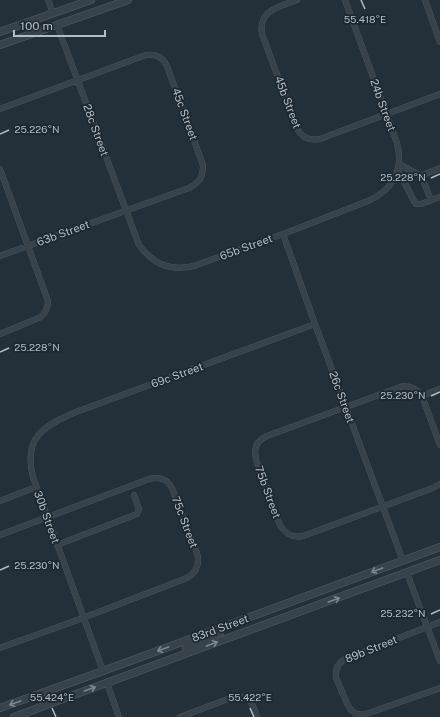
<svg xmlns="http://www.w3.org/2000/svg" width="440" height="717" font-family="'Public Sans',sans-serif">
<rect width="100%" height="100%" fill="#23303a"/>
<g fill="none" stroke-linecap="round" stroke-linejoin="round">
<g stroke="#556068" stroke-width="6">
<path id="minor" d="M 48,0 L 53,13
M 297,0 C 279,7 258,10 262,34 L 297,128 C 302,138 310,141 320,139 L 440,94
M 425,0 L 440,42
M 57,25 L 139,245 C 154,265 170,271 194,266 L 291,231 L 368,201 C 393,190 404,170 397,143 L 345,0
M 0,109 L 143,56 C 153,53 162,56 167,66 L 203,165 C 203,177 200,182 189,188 L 0,256
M 399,164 L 423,177
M 0,169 L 48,301 C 48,308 46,312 41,317 L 0,334
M 398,170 L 414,201 L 416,204 L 421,204 L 440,197
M 431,200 L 423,180 L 423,177 L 425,174 L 440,168
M 283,234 L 315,324 L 403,561
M 422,396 L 440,389
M 440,445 L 422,396 C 417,389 412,386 403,386 L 267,436 C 255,442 254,448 256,460 L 280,525 C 286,535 293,538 303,536 L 433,488 L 440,484
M 0,501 L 36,487
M 0,535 L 149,479 C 160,476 167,479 172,488 L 197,553 C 200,564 197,572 187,578 L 83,618 L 0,648
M 57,545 L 137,514 L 139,509 L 134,495
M 407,573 L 440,661
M 440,622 L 347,658 C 338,662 335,669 336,678 C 339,684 341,690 344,696 C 348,707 352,717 366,714 L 440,688
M 103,671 L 33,477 C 23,438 43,426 76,412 L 315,324
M 107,683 L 119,717
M 180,717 L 236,696 C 251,696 253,705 257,717"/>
</g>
<g stroke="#556068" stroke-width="8">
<path id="tertiary" d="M 0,32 L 91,0
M 0,45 L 128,0
M 190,652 L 187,650 L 186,648 L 188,646 L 220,633
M 0,708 L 103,671 L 440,547
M 14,717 L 440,560"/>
</g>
<use href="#minor" stroke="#37424b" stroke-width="5.5"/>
<use href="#tertiary" stroke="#37424b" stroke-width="7"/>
</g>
<defs><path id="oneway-shaft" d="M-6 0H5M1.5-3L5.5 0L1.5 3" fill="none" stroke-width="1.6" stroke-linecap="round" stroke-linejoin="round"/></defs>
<g stroke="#7b868f">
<use href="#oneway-shaft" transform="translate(377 570) rotate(160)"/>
<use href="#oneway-shaft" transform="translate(334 600) rotate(-20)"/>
<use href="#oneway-shaft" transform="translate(212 644) rotate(-20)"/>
<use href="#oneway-shaft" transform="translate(163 649) rotate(160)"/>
<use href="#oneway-shaft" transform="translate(90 689) rotate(-20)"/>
<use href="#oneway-shaft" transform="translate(15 703) rotate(160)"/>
</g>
<path fill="none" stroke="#b2bdc6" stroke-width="1.5" d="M 361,0 L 365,9M 0,134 L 9,130M 431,178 L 440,174M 0,352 L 9,348M 431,396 L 440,392M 0,570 L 9,566M 431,614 L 440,610M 52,708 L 56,717M 250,708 L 254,717"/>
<g text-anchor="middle" stroke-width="3.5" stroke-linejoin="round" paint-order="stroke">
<g font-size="11" fill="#b2bdc6" stroke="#1c272f">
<text transform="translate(288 102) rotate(69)" y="4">45b Street</text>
<text transform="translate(383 105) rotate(70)" y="4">24b Street</text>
<text transform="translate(185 114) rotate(70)" y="4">45c Street</text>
<text transform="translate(96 130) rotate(70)" y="4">28c Street</text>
<text transform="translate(63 233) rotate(-20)" y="4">63b Street</text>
<text transform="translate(246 247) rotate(-20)" y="4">65b Street</text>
<text transform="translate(177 375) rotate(-20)" y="4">69c Street</text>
<text transform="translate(342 397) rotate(70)" y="4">26c Street</text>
<text transform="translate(268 492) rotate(70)" y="4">75b Street</text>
<text transform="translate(47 517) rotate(70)" y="4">30b Street</text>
<text transform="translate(185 522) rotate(69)" y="4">75c Street</text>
<text transform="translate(220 628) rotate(-20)" y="4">83rd Street</text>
<text transform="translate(371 649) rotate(-22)" y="4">89b Street</text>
</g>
</g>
<g font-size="10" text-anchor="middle" fill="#b2bdc6" stroke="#1c272f" stroke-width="3.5" stroke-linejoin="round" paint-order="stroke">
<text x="365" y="23">55.418°E</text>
<text x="37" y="133">25.226°N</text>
<text x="403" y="181">25.228°N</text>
<text x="37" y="351">25.228°N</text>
<text x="403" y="399">25.230°N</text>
<text x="37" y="569">25.230°N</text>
<text x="403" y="617">25.232°N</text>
<text x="52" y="701">55.424°E</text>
<text x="250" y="701">55.422°E</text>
</g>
<path d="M14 30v6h91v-6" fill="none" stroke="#b2bdc6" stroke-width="2"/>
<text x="20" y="30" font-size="12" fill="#b2bdc6" stroke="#1c272f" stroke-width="3" paint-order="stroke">100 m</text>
</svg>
